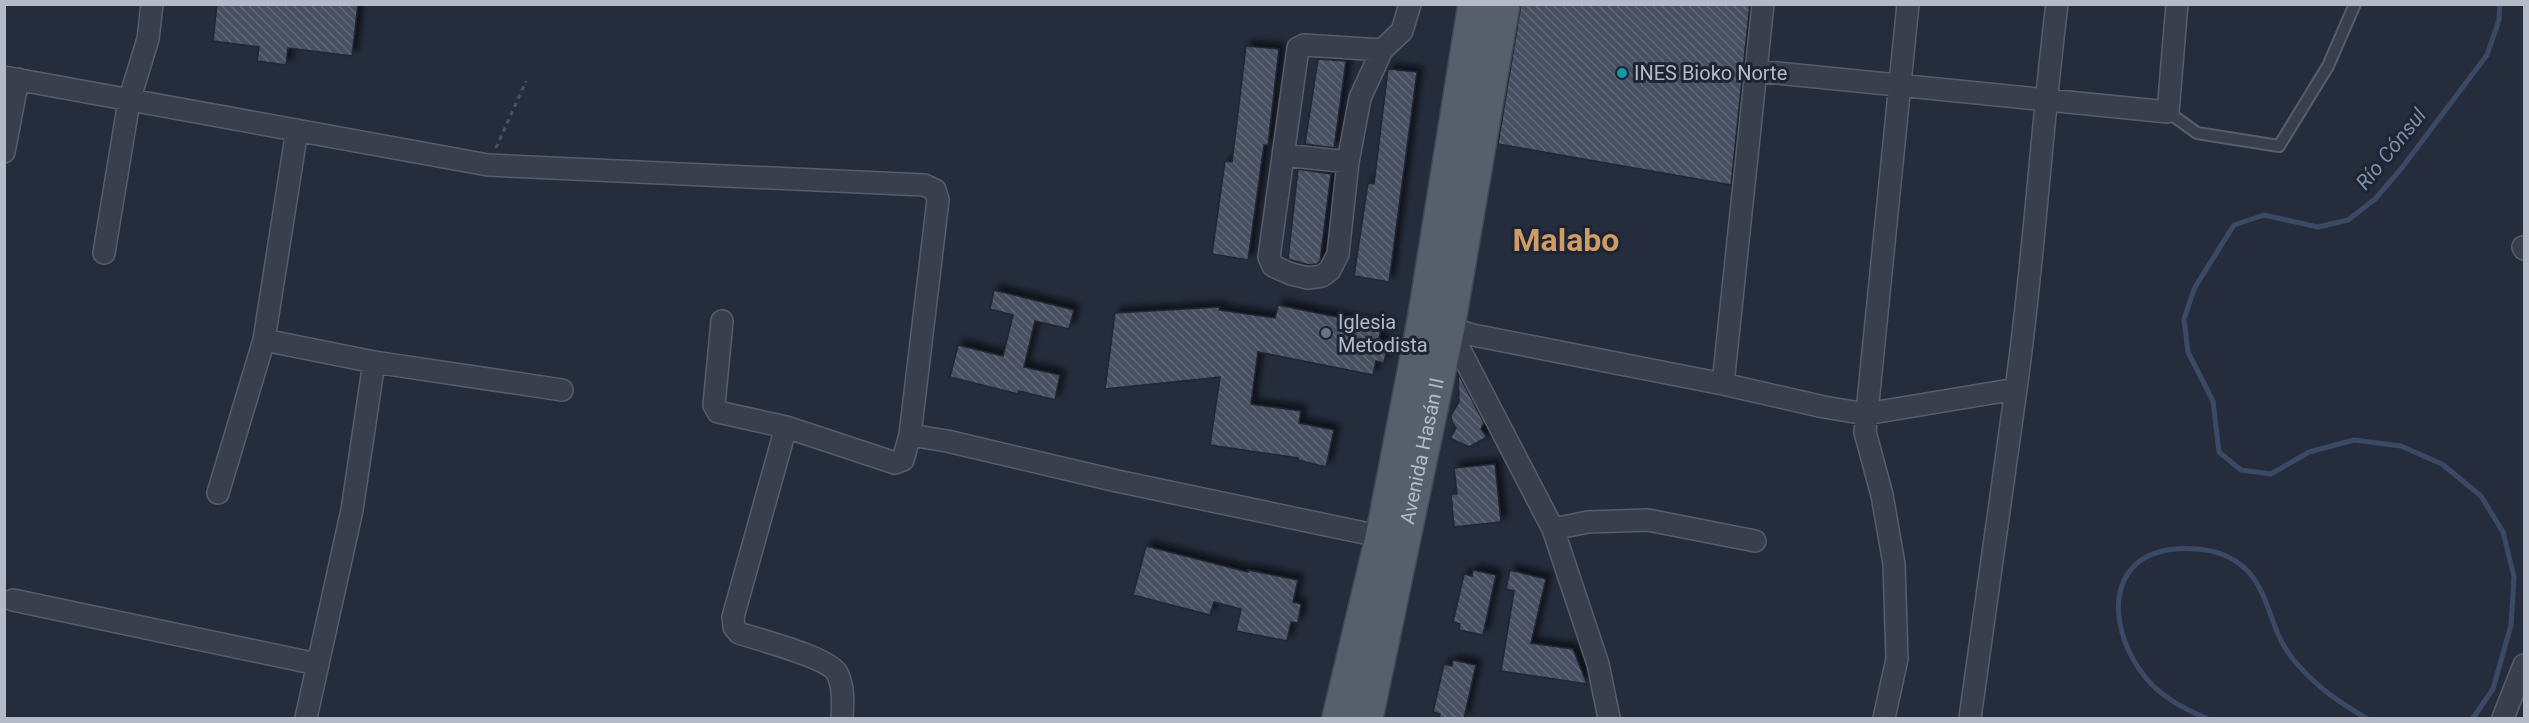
<svg xmlns="http://www.w3.org/2000/svg" width="2529" height="723" font-family="Roboto,sans-serif">
<defs>
<pattern id="building-back-hatch" width="6" height="6" patternUnits="userSpaceOnUse" patternTransform="scale(1.5)"><rect width="6" height="6" fill="#465060"/><path d="M-1 5l2 2M0 0l6 6M5-1l2 2" fill="none" stroke="#5e6775"/></pattern>
<filter id="shadow"><feDropShadow dx="5.5" dy="-5.5" stdDeviation="3" flood-color="#0009"/></filter>
</defs>
<rect width="100%" height="100%" fill="#252d3c"/>
<g fill="none" stroke-linecap="round" stroke-linejoin="round">
<path stroke="#3b4a64" stroke-width="5" d="M 2206,718 C 2184,709 2161,697 2146,678 C 2109,634 2101,556 2175,549 C 2190,548 2209,549 2224,555 C 2272,575 2264,623 2292,658 C 2314,685 2337,701 2366,718
M 2473,718 L 2493,689 L 2511,625 L 2514,577 L 2503,532 L 2481,496 L 2442,464 L 2401,446 L 2354,440 L 2309,452 L 2271,474 L 2241,470 L 2219,452 L 2213,401 L 2188,352 L 2184,319 L 2195,287 L 2234,225 L 2264,215 L 2318,227 L 2348,220 L 2375,199 L 2401,169 L 2487,55 L 2499,20 L 2500,4"/>
</g>
<path fill="url(#building-back-hatch)" stroke="#202633" stroke-width="1.5" filter="url(#shadow)" d="M 217,4 L 358,4 L 352,56 L 288,48 L 286,65 L 257,61 L 259,47 L 213,41 Z
M 1521,4 L 1750,4 L 1731,185 L 1498,144 Z
M 1246,46 L 1279,49 L 1268,145 L 1264,145 L 1248,260 L 1212,254 L 1225,161 L 1232,162 Z
M 1318,59 L 1346,61 L 1334,148 L 1305,144 Z
M 1388,69 L 1417,72 L 1389,282 L 1354,276 L 1368,183 L 1374,184 Z
M 1298,169 L 1331,174 L 1320,261 L 1317,264 L 1309,265 L 1288,259 Z
M 994,290 L 1074,310 L 1069,329 L 1035,321 L 1024,367 L 1060,375 L 1055,400 L 1019,391 L 1018,394 L 950,377 L 958,345 L 1003,356 L 1013,315 L 990,309 Z
M 1278,305 L 1381,326 L 1379,340 L 1388,343 L 1384,363 L 1376,361 L 1373,375 L 1258,352 L 1251,404 L 1301,411 L 1299,423 L 1334,430 L 1326,467 L 1298,460 L 1298,458 L 1210,445 L 1220,377 L 1105,389 L 1115,313 L 1220,307 L 1219,310 L 1275,318 Z
M 1458,373 L 1484,423 L 1481,429 L 1487,437 L 1469,447 L 1450,438 L 1456,428 L 1452,422 L 1451,415 L 1459,402 Z
M 1495,464 L 1501,522 L 1454,527 L 1451,494 L 1457,494 L 1454,468 Z
M 1146,546 L 1248,572 L 1248,570 L 1298,580 L 1293,602 L 1301,604 L 1298,623 L 1291,622 L 1287,641 L 1236,631 L 1241,609 L 1214,602 L 1210,615 L 1133,595 Z
M 1473,570 L 1496,575 L 1483,635 L 1459,630 L 1460,624 L 1453,622 L 1464,574 L 1472,576 Z
M 1510,570 L 1546,579 L 1531,643 L 1573,649 L 1587,684 L 1501,671 L 1514,591 L 1506,589 Z
M 1453,660 L 1476,665 L 1464,718 L 1439,718 L 1440,714 L 1433,712 L 1444,664 L 1452,666 Z"/>
<g fill="none" stroke-linecap="round" stroke-linejoin="round">
<g stroke="#575d6a" stroke-width="14">
<path id="lane" d="M 2168,112 L 2197,133 L 2279,146 L 2328,66 L 2355,4"/>
</g>
<g stroke="#575d6a" stroke-width="24">
<path id="street" d="M 1382,50 L 1304,45 L 1298,48 L 1269,257 L 1273,266 L 1291,274 L 1308,278 L 1322,276 L 1330,270 L 1338,254 L 1348,162 L 1360,98 L 1382,50 L 1402,31 L 1410,4
M 1757,71 L 2168,112 L 2177,4
M 4,77 L 488,165 L 924,185 L 935,190 L 938,200 L 910,435 L 903,460 L 895,463 L 786,427 L 718,412 L 714,405 L 722,321
M 4,152 L 18,79
M 1284,155 L 1348,162
M 2523,247 L 2524,249
M 104,253 L 129,101 L 148,39 L 152,4
M 1436,324 L 1473,335 L 1723,384 L 1824,407 L 1866,414 L 2016,389 C 2034,261 2041,132 2057,4
M 1448,327 L 1553,529 L 1598,664 L 1609,718
M 264,340 L 374,362 L 562,390
M 1723,384 L 1763,4
M 786,427 L 733,617 L 734,627 L 739,633 C 759,640 828,657 837,673 C 844,686 843,704 842,718
M 910,435 L 947,441 L 1117,481 L 1393,539
M 218,493 L 264,340 L 297,130
M 1553,529 L 1588,522 L 1648,520 L 1755,541
M 13,600 L 317,664
M 306,718 L 352,510 L 374,362
M 1884,718 L 1897,659 L 1894,564 L 1882,495 L 1865,432 L 1908,4
M 1970,718 L 2016,389
M 2503,718 L 2524,665"/>
</g>
<g stroke="#424855" stroke-width="36">
<g id="primary">
<path d="M 1339,718 L 1382,538 L 1424,321 L 1475,4"/>
<path id="s1" d="M 1366,718 L 1448,327 L 1503,4"/>
</g>
</g>
<path stroke="#45565a" stroke-width="3" stroke-dasharray="4.5 4.5" stroke-linecap="butt" d="M 496,148 L 526,81"/>
<use href="#lane" stroke="#393f4c" stroke-width="10"/>
<use href="#street" stroke="#393f4c" stroke-width="21"/>
<use href="#primary" stroke="#575e6c" stroke-width="33"/>
</g>
<circle fill="#0f9aa8" stroke="#1e2431" stroke-width="2" cx="1622" cy="73" r="6"/>
<circle fill="#6b7280" stroke="#1e2431" stroke-width="2" cx="1326" cy="333" r="6"/>
<g text-anchor="middle" stroke-width="6" stroke-linejoin="round" paint-order="stroke">
<g font-size="20" fill="#b4bac8" stroke="#1e2431" text-anchor="start">
<text x="1634" y="80">INES Bioko Norte</text>
<text x="1338" y="329">Iglesia<tspan x="1338" dy="23">Metodista</tspan></text>
</g>
<g font-size="20" fill="#b4bac8" stroke="#1e2431">
<text dy="7" stroke="none"><textPath href="#s1" startOffset="273">Avenida Hasán II</textPath></text>
</g>
<g font-size="21" font-style="italic" fill="#7d8eae" stroke="#1e2431">
<text transform="translate(2391 149) rotate(-51)" y="7">Río Cónsul</text>
</g>
<g font-size="32" font-weight="bold" fill="#cf9c68" stroke="#1e2431">
<text x="1566" y="251">Malabo</text>
</g>
</g>
<rect width="2529" height="723" fill="none" stroke="#b4bac8" stroke-width="12"/>
</svg>
